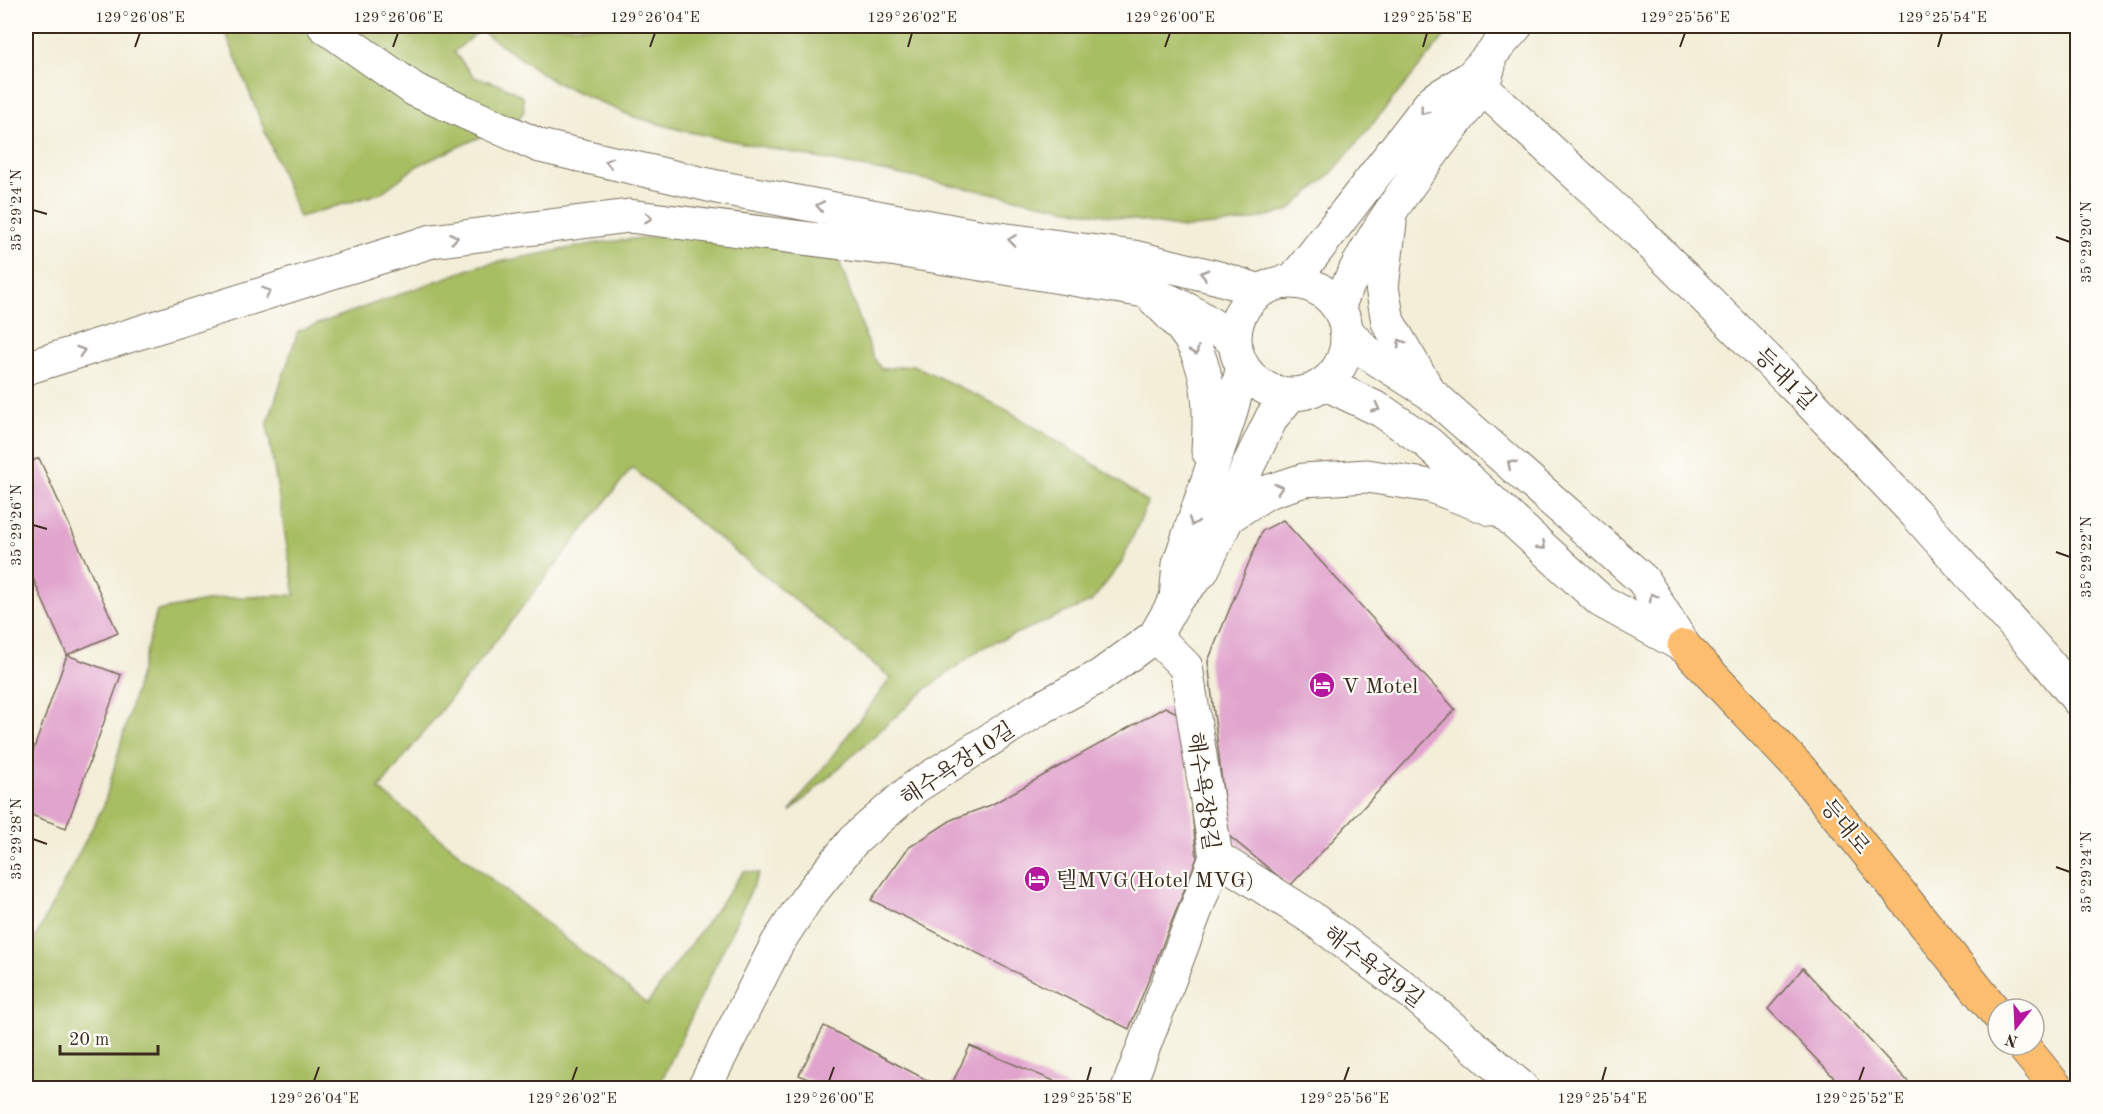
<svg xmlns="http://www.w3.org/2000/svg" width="2103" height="1114" font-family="'Old Standard TT','Noto Serif KR',serif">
<rect width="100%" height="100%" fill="#fdfcf7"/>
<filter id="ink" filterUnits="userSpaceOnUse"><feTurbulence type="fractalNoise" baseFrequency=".0167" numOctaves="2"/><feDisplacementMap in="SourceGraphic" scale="12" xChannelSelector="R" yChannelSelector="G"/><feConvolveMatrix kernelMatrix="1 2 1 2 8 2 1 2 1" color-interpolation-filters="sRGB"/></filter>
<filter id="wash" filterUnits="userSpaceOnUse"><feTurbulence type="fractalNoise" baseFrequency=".008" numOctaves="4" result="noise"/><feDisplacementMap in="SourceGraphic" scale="24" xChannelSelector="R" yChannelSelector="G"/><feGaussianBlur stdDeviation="1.35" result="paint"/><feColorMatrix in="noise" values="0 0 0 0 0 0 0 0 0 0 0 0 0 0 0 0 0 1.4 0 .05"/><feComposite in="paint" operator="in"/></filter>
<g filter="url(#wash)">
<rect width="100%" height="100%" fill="#f3eed8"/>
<path fill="#a8be63" stroke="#727440" stroke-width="1.5" d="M 223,26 L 1453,26 L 1333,172 L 1288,211 L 1243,222 L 1183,228 L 1074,210 L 684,131 L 631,116 L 553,81 L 480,30 L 454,52 L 474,77 L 502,85 L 523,97 L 524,111 L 509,133 L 484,135 L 417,166 L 381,193 L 299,217 Z
M 714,230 L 835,249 L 872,355 L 881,369 L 913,365 L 1005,409 L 1105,471 L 1148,503 L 1120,565 L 1091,602 L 982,648 L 925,690 L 790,812 L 891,678 L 632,468 L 379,789 L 647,1004 L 744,871 L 759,873 L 658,1088 L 26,1088 L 26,955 L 104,805 L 157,611 L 221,598 L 295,595 L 267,425 L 298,331 L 478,266 L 597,243 Z"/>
<g id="blocks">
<path fill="#e1a4cd" d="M 39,458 L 118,633 L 67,655 L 26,563 L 26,464 Z
M 1283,520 L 1455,709 L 1290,886 L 1228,835 L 1208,661 L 1262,531 Z
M 67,655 L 121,675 L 66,828 L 26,813 L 26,771 Z
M 1165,707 L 1181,715 L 1197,858 L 1129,1029 L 871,900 L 908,848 L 953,819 L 991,805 Z
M 1803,968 L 1912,1086 L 1910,1088 L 1844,1088 L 1768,1009 Z
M 824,1026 L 942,1088 L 827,1088 L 799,1075 Z
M 970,1046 L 1071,1088 L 950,1088 Z"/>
</g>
</g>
<g filter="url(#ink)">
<use href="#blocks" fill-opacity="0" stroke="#7b6f5f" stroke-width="1.5"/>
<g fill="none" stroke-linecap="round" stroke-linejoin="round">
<g stroke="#7b6f5f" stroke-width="35">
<path id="minor" d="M 324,26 L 415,90 L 540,146 L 717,187 L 978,236 L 1134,257 L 1219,278 L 1260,291
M 1471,77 L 1638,231 L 1806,398 L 1915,513 L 2049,664 L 2078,700
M 1390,223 L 1382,287 L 1388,322 L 1427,388
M 1292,282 L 1432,101 L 1471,77 L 1516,26
M1235 338a56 56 0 1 1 112 0a56 56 0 1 1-112 0Z
M 1155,300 C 1171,315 1187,330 1196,350 C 1211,381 1210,417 1208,451
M 1338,307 C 1372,226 1429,158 1482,88 L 1489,66
M 1346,331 L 1369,354 L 1430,393 L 1643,580 L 1684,646
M 26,368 L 432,241 L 629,216 L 897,250 L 1145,291 C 1181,304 1205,318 1235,342
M 1324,383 L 1382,411 L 1428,443 L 1601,601 L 1683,646
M 1228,517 L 1267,492 L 1304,480 L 1367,476 L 1431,486 L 1491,509
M 1176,599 L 1179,564 L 1229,418 L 1243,367
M 1216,857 L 1309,916 L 1413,994 L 1522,1088
M 704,1088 L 777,944 L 807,898 L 853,841 L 915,787 L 1037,710 L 1100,676 L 1155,636 L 1176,599 L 1202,571 L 1228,517 L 1249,464 L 1272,417 L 1291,394
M 1128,1088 L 1216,857 L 1186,667 L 1155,636"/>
</g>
<g stroke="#7b6f5f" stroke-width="35">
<path id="major" d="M 1684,646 L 1800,769 L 1998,1015
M 2022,1045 L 2057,1088"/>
</g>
<use href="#minor" stroke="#fff" stroke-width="33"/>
<use href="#major" stroke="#fcbd6e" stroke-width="33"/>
</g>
<defs><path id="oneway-chevron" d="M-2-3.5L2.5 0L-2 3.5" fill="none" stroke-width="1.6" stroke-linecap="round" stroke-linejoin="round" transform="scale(1.5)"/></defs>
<g stroke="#a79f9a">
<use href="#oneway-chevron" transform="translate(1424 111) rotate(128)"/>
<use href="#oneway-chevron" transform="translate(609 162) rotate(-167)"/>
<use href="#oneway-chevron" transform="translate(820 206) rotate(-169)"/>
<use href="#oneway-chevron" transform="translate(648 218) rotate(7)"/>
<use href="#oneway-chevron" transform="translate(454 238) rotate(-7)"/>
<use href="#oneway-chevron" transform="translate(1012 240) rotate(-172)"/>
<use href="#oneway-chevron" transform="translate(1204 274) rotate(-166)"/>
<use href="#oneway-chevron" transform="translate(267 292) rotate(-17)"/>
<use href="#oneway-chevron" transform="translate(1401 343) rotate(-121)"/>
<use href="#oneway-chevron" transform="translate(81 351) rotate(-17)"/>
<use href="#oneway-chevron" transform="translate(1195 351) rotate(65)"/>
<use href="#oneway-chevron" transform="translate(1376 408) rotate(28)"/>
<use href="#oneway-chevron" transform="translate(1511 464) rotate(-139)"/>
<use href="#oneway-chevron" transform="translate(1279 488) rotate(-18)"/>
<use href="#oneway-chevron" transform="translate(1193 522) rotate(110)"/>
<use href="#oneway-chevron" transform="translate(1542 546) rotate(43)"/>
<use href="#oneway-chevron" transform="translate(1653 597) rotate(-121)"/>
</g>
</g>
<path fill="none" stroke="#3b2a1e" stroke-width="2" d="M 135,47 L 140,33M 393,47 L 398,33M 650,47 L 655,33M 908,47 L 912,33M 1165,47 L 1170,33M 1423,47 L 1427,33M 1680,47 L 1685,33M 1938,47 L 1942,33M 33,210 L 47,214M 2056,237 L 2070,242M 33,525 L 47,529M 2056,552 L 2070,557M 33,839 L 47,844M 2056,867 L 2070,872M 314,1081 L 319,1067M 572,1081 L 577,1067M 829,1081 L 834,1067M 1087,1081 L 1091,1067M 1344,1081 L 1349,1067M 1602,1081 L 1606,1067M 1859,1081 L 1864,1067"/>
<defs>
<g id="hotel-disc" transform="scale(1.35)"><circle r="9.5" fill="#b5179e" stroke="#fdfcf7"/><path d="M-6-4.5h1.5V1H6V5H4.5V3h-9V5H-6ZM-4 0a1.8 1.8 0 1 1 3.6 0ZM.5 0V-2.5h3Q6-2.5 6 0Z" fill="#fff"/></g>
</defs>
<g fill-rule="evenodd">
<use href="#hotel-disc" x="1322" y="685"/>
<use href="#hotel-disc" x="1037" y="879"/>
</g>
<g text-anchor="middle" stroke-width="4.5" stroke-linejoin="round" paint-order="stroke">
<g font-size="22" fill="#3b2a1e" stroke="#fdfcf7">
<text transform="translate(1786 378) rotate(45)" y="8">등대1길</text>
<text transform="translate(957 763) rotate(-34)" y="8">해수욕장10길</text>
<text transform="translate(1204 791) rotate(82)" y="8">해수욕장8길</text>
<text transform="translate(1846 826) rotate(51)" y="8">등대로</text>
<text transform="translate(1374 966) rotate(37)" y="8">해수욕장9길</text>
</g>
<g font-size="22" fill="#3b2a1e" stroke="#fdfcf7" text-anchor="start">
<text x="1342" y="693">V Motel</text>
<text x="1056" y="887">텔MVG(Hotel MVG)</text>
</g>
</g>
<rect width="2103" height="1114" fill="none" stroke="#fdfcf7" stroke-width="66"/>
<g transform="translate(2016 1027) rotate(198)"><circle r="28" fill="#fdfcf7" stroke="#afa8a0" stroke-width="1.5"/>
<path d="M0-4.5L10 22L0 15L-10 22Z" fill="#b5179e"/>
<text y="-9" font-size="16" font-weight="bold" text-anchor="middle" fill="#3b2a1e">N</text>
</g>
<path d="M60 1045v9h98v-9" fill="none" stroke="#3b2a1e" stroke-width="3"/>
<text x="69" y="1045" font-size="18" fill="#3b2a1e" stroke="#fdfcf7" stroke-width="4.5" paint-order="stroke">20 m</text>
<rect x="33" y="33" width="2037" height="1048" fill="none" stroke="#3b2a1e" stroke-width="2"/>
<g font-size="15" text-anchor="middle" fill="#3b2a1e">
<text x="140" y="22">129°26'08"E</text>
<text x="398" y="22">129°26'06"E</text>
<text x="655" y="22">129°26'04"E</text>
<text x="912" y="22">129°26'02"E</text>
<text x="1170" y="22">129°26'00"E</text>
<text x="1427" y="22">129°25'58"E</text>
<text x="1685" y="22">129°25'56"E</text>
<text x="1942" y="22">129°25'54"E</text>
<text transform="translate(16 210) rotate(-90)" y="5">35°29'24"N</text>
<text transform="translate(2086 242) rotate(-90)" y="5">35°29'20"N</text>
<text transform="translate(16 525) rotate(-90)" y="5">35°29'26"N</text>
<text transform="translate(2086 557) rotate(-90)" y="5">35°29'22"N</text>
<text transform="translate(16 839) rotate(-90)" y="5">35°29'28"N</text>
<text transform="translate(2086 872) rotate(-90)" y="5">35°29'24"N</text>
<text x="314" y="1103">129°26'04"E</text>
<text x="572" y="1103">129°26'02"E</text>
<text x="829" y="1103">129°26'00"E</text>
<text x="1087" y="1103">129°25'58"E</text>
<text x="1344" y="1103">129°25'56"E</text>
<text x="1602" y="1103">129°25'54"E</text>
<text x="1859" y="1103">129°25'52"E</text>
</g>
</svg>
